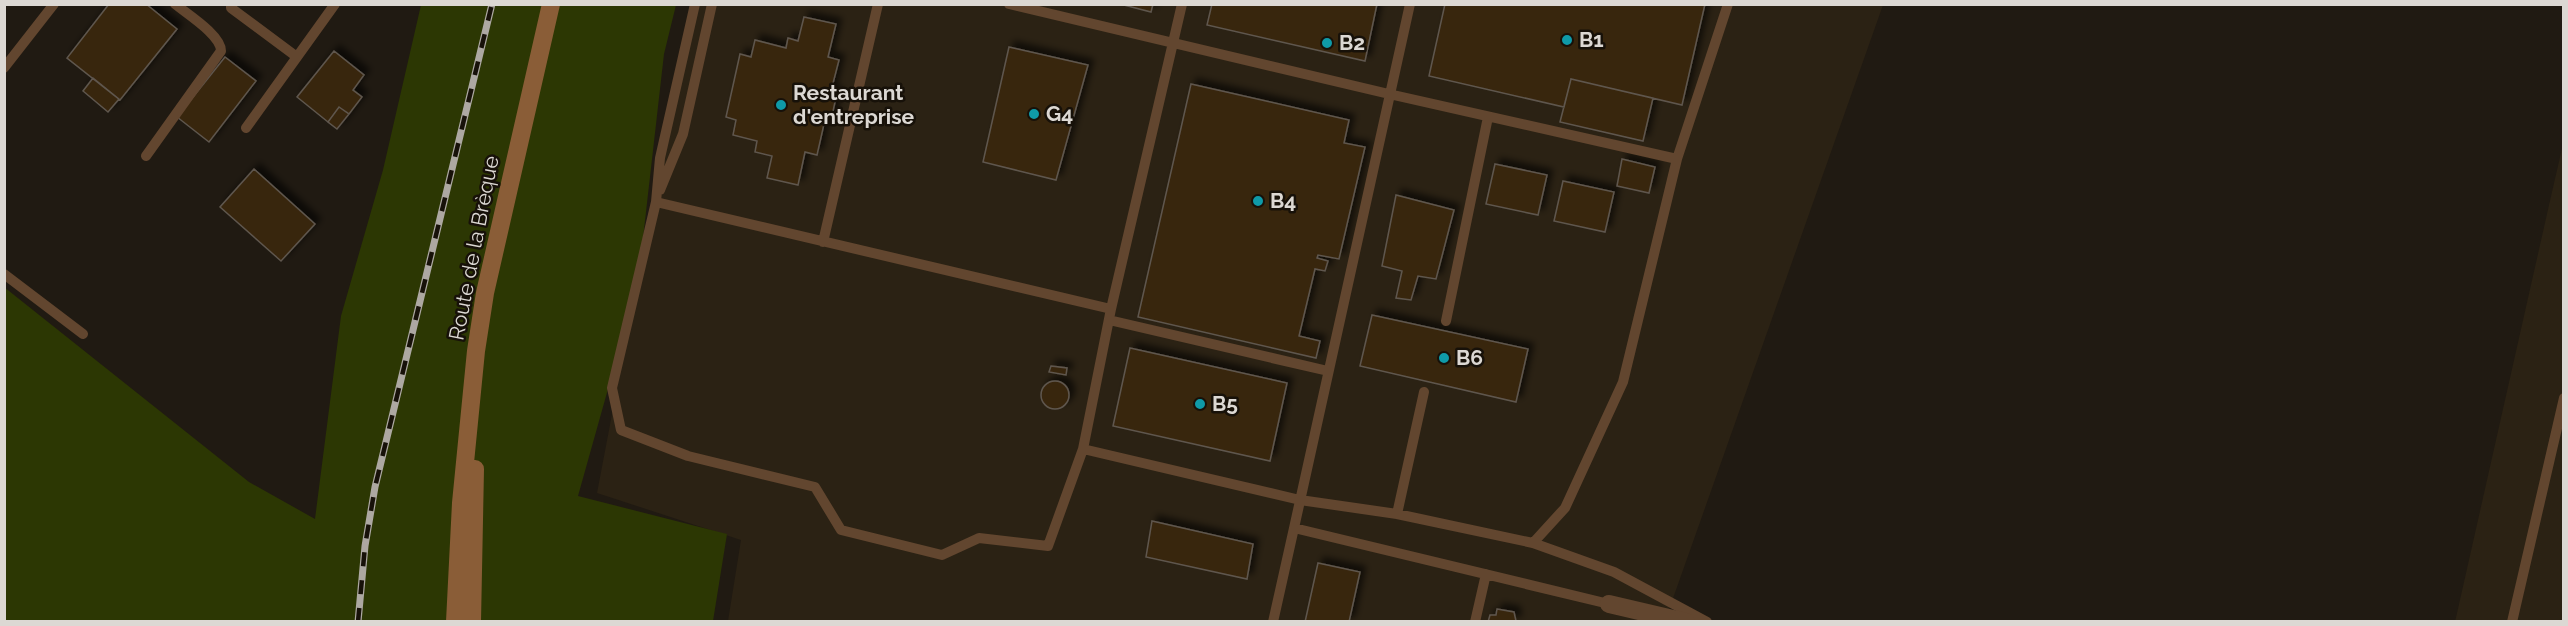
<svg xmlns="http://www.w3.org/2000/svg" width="2568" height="626" font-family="Raleway,sans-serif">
<defs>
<filter id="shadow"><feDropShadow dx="5.5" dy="-5.5" stdDeviation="3" flood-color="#0009"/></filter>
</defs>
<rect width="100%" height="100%" fill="#201a12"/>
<path fill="#2b2214" d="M 690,5 L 1883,5 L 1665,621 L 728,621 L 741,540 L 597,493 Z
M 2563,144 L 2563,621 L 2455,622 L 2549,205 Z"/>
<path fill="#2c3703" d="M 421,5 L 676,5 L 664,54 L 638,282 L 578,496 L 727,534 L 713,621 L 5,621 L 4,287 L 249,482 L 315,519 L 341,316 L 383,170 Z"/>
<path fill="#39260e" stroke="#5f574e" stroke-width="1.5" filter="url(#shadow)" d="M 109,4 L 146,4 L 177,29 L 120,100 L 67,58 Z
M 1120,4 L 1153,4 L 1151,12 Z
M 1212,4 L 1377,4 L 1365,61 L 1207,25 Z
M 1445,4 L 1705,4 L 1682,105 L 1571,79 L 1564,107 L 1429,76 Z
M 804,17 L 836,24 L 828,57 L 839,60 L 831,91 L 837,93 L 830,125 L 824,124 L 817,155 L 805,152 L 798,185 L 767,178 L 772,156 L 755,152 L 757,141 L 733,135 L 736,120 L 726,117 L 740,54 L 751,57 L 755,40 L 786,48 L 788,38 L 798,41 Z
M 1009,47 L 1088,65 L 1056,180 L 983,162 Z
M 334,51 L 364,75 L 353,90 L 362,97 L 349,114 L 339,107 L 328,122 L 297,97 Z
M 225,57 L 256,81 L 209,142 L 177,117 Z
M 93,78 L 119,99 L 108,112 L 83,91 Z
M 1571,79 L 1653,98 L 1643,141 L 1560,122 Z
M 1191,84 L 1349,120 L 1344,143 L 1365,147 L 1339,259 L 1318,255 L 1317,258 L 1328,261 L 1325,271 L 1315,269 L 1299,336 L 1320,341 L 1316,358 L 1138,317 Z
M 339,107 L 349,114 L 337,129 L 328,122 Z
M 1622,159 L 1655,167 L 1649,193 L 1617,186 Z
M 1495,164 L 1547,175 L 1538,215 L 1486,204 Z
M 254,169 L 315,224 L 281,261 L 220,207 Z
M 1563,181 L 1614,192 L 1605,232 L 1554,221 Z
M 1396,195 L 1454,210 L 1436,279 L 1418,276 L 1411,300 L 1396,298 L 1402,271 L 1382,266 Z
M 1372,315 L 1528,349 L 1516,402 L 1360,366 Z
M 1130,348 L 1287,383 L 1270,461 L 1113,426 Z
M 1051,366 L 1067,368 L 1066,375 L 1049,372 Z
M1041 395a14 14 0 1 1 28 0a14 14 0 1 1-28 0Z
M 1152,521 L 1253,544 L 1247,579 L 1146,557 Z
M 1318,563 L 1360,572 L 1349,622 L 1305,622 Z
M 1497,609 L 1514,612 L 1516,621 L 1488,622 L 1490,615 L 1496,615 Z"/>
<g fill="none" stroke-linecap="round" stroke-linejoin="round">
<path stroke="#62462f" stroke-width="10" d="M 231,4 L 231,8 L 297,57
M 695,4 L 660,158 L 656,202 L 612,388 L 621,430 L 688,456 L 815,487 L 841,530 L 942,555 L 979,538 L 1048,546 L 1083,449 L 1111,309 L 1182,4
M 1009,4 L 1389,94 L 1677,159
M 1410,4 L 1294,528 L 1609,604
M 4,68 L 54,4
M 246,128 L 335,4
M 146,156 L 221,51 C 221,35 187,14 175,4
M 660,190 L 683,134 L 712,4
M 656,202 L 1111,309
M 823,242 L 878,4
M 4,274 L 83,334
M 1109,320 L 1328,371
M 1446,321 L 1488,117
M 1083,449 L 1300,500 L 1397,514 L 1533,543 L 1614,572 L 1707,622
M 1397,514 L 1424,392
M 1533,543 L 1565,508 L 1623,382 L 1677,159 L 1728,4
M 1273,622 L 1294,528
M 1475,622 L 1486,574
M 2512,622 L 2564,398"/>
<path stroke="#62462f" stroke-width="18" d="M 1609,604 L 1686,622"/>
<path stroke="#8a5d37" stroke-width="18" d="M 455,622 L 461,503 L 476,351 L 485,293 L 551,4
M 472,622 L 475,469"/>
<g stroke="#ada8a2" stroke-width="7">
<path id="rail" d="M 358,622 L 365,546 L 375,487 L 492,4"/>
</g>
<use href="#rail" stroke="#171109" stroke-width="4.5" stroke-dasharray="14" stroke-linecap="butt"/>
</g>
<g fill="#0f9aa8" stroke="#171109" stroke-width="2">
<circle cx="1567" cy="40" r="6"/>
<circle cx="1327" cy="43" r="6"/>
<circle cx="781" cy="105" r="6"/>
<circle cx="1034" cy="114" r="6"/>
<circle cx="1258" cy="201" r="6"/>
<circle cx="1444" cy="358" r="6"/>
<circle cx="1200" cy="404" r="6"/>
</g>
<g text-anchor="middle" stroke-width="5" stroke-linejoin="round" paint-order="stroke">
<g font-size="21" font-weight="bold" fill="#dcd8d3" stroke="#171109" text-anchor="start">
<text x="1579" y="47">B1</text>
<text x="1339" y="50">B2</text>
<text x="793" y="100">Restaurant<tspan x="793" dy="24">d'entreprise</tspan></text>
<text x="1046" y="121">G4</text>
<text x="1270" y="208">B4</text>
<text x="1456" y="365">B6</text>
<text x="1212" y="411">B5</text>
</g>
<g font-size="21" fill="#dcd8d3" stroke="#171109">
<text transform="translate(474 248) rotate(-79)" y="7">Route de la Brèque</text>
</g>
</g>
<rect width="2568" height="626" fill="none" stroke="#dcd8d3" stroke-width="12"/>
</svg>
